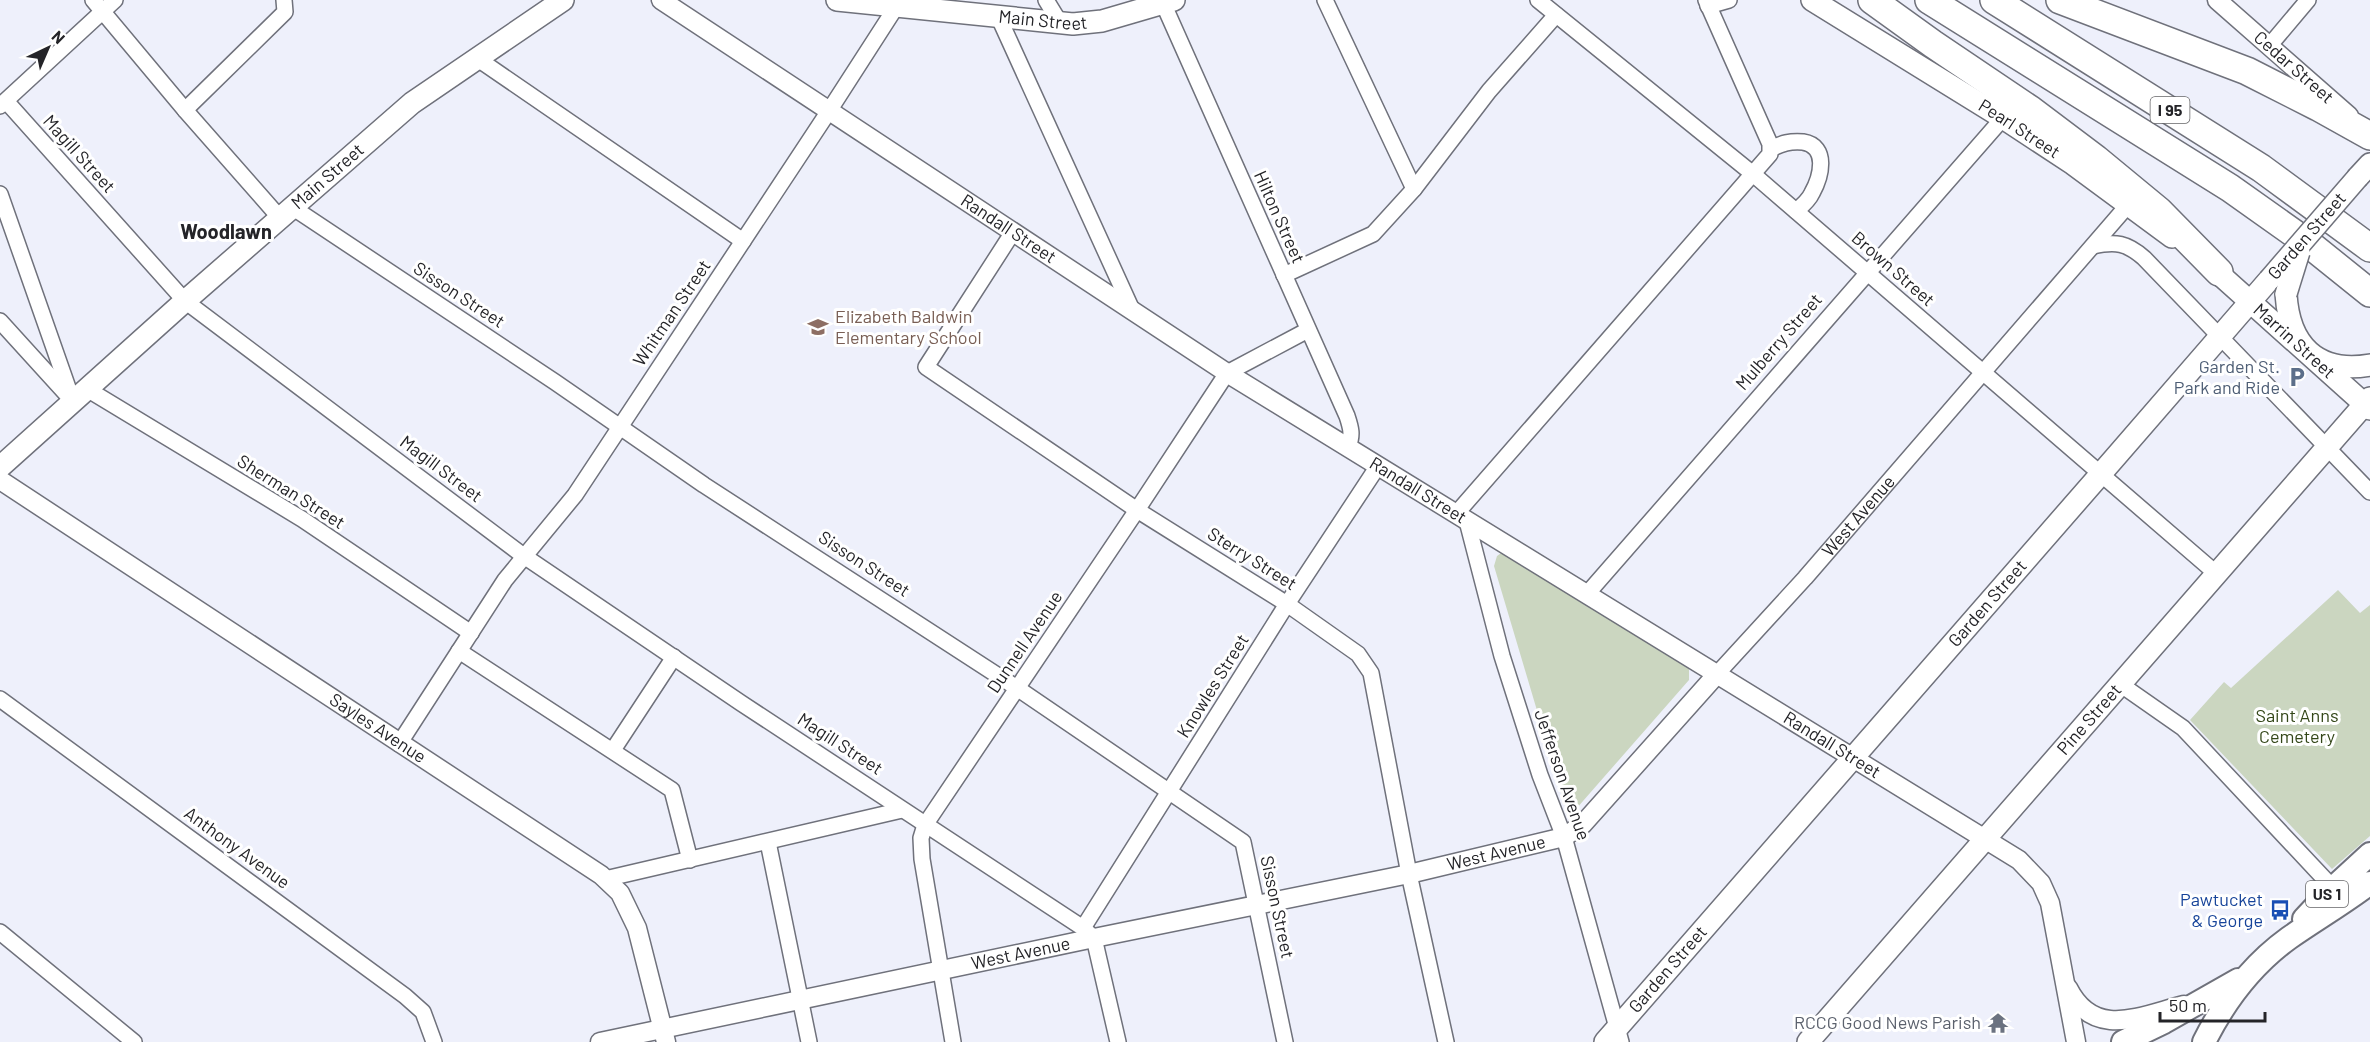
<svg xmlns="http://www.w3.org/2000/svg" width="2370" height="1042" font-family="Barlow,sans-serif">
<rect width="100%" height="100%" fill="#eef0fb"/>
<path fill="#cbd6c0" d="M 1504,551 L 1684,661 L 1689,669 L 1689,680 L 1576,809 L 1566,808 L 1494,566 L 1497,556 Z
M 2338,590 L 2360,613 L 2370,605 L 2370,836 L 2332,869 L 2190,720 L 2224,682 L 2231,688 Z"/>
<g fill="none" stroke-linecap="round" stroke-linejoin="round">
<g stroke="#6f717b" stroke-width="18">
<g id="minor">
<path d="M 93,0 L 185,110 L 280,218"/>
<path d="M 1046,0 L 1060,23"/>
<path d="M 1325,0 L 1414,189"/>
<path d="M 1538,0 L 1753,174 L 2218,575"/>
<path d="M 1163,3 L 1347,416 C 1351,428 1353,435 1348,447"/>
<path d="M 1708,6 L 1729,0"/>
<path d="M 999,18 L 1133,312"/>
<path d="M 2270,45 L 2308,0"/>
<path d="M 478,59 L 743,241"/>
<path d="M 6,101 L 185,301 L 521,554 L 741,703 L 1083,928 L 1094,938 L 1118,1042"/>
<path d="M 0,106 L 115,0"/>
<path d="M 185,110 L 285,12 L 284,0"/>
<path d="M 1771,149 C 1782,143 1790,141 1803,142 C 1829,146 1821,177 1812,193 C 1809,200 1802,206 1796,211"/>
<path d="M 0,194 L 73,402"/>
<path d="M 292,207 L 555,382 L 704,485 L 1017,688 L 1243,842 L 1285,1042"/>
<path d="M 1013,232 L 926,367 L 1137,510 L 1287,604 L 1358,654 L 1371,673 L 1409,874 L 1446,1042"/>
<path d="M 2093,246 C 2116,241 2127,243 2144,258 L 2370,492"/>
<path d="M 1284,275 L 1373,234 L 1414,189 L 1489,91 L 1556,15"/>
<path d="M 0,321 L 69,397"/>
<path d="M 87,389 L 302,519 L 471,633"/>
<path d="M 1456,514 L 1770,154 L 1770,144 L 1706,0"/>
<path d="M 1467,521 L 1502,656 L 1540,775 L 1564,837 L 1621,1042"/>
<path d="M 1587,594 L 2003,118"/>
<path d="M 459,651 L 672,790 L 690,860"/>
<path id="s1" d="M 1717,674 L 1805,578 L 2128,205"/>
<path d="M 2120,684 L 2183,728 L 2333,888"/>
<path d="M 0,699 L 405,996 L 423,1012 L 434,1042"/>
<path d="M 399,744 L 505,580 L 575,495 L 620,427 L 829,111 L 896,7"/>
<path d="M 613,750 L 674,657"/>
<path d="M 768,842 L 809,1042"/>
<path d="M 605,879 L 902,810"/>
<path d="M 1083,928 L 1287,604 L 1378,466"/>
<path d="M 0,932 L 134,1042"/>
<path d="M 953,1042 L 922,859 L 921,838 L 925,825 L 1137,510 L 1227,373 L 1308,330"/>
</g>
</g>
<g stroke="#6f717b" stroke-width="21">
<g id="tertiary">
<path id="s2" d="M 661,0 L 1227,373 L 2019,860 L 2041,883 L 2050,903 L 2076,1042"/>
<path id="s3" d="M 2217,0 L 2349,116"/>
<path id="s4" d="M 0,480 L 601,875 L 620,893 L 637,928 L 666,1042"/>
<path d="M 2068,988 C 2094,1040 2140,1016 2184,1005"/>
<path id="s5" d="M 600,1042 L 1094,938 L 1409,874 L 1564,837 L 1583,824 L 1717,674"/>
</g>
</g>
<g stroke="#6f717b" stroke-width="24">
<g id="secondary">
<path id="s6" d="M 837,0 L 1073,24 L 1102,21 L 1174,0"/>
<path id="s7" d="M 1812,0 L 2003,118 L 2073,164 L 2172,237"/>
<path d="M 2358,177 L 2370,164"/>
<path id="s8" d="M 2207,263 L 2370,409"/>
<path d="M 2286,294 C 2289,345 2317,374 2370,365"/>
<path id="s9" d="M 0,467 L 185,301 L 412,103 L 563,0"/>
<path id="s10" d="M 1605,1042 C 1826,787 2049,535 2269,280"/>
<path id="s11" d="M 1808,1042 L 2370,398"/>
</g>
</g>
<g stroke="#6f717b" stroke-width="26">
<path id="primary" d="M 2304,919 L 2333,888 L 2370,854
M 2123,1042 L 2164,1022 L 2238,980
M 2204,1042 C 2224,1002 2253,964 2289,938 C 2316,919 2344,903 2370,883"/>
</g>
<g stroke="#6f717b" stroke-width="30">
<path id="motorway" d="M 1872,0 L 1933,44 L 2031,110 L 2096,159 L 2159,211 L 2219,272
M 1929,0 L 2230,188 L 2309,244 L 2370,293
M 1994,0 L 2261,168 L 2370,248
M 2060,0 L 2247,71 L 2318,107 L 2370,136"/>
</g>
<use href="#minor" stroke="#fff" stroke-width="15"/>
<use href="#tertiary" stroke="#fff" stroke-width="18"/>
<use href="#secondary" stroke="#fff" stroke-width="21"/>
<use href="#primary" stroke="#fff" stroke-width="22"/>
<use href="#motorway" stroke="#fff" stroke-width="27"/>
<g stroke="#6f717b" stroke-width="24" stroke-linecap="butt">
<g id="secondary-bridge">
<path id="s12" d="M 2269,280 L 2358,177"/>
<path d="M 2286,294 L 2299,252"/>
</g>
</g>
<use href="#secondary-bridge" stroke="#fff" stroke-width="21"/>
</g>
<defs>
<g id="school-bare" transform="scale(1.62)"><path d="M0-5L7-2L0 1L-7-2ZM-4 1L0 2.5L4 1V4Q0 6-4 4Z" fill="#8d6e63" stroke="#fff" stroke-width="2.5" paint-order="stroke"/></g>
<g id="parking-bare" transform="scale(1.62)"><path d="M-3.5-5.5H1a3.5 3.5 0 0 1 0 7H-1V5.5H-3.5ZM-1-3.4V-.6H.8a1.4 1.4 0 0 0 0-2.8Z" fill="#5c6f8a" stroke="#fff" stroke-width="2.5" paint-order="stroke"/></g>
<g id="bus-bare" transform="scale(1.62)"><path d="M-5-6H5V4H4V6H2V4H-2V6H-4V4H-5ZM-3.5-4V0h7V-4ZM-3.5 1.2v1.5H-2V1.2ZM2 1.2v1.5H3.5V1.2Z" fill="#1a4fb4" stroke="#fff" stroke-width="2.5" paint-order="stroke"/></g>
<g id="temple-bare" transform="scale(1.62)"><path d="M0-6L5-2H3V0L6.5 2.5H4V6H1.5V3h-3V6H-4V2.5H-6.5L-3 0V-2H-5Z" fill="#6b7280" stroke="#fff" stroke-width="2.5" paint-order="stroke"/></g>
</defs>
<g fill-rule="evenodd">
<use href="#school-bare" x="818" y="327"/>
<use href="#parking-bare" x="2297" y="377"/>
<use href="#bus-bare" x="2280" y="910"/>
<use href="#temple-bare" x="1998" y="1023"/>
</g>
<g text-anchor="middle" stroke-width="6" stroke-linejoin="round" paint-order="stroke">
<g fill="#fff" stroke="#666668" stroke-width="1.5">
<rect x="2150.5" y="97" width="39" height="26" rx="4.5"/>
<rect x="2306" y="881" width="42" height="26" rx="4.5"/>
</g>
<g font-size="16" font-weight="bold" fill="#242428">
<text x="2170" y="116">I 95</text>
<text x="2327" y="900">US 1</text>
</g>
<g font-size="18" fill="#242428" stroke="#fff">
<text dy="6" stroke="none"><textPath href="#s6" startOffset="207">Main Street</textPath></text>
<text dy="6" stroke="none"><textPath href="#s3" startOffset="102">Cedar Street</textPath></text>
<text dy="6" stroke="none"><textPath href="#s7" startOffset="244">Pearl Street</textPath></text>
<text transform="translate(79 154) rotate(48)" y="6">Magill Street</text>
<text dy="6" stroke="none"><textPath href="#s9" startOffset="438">Main Street</textPath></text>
<text transform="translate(1279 217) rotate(66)" y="6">Hilton Street</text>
<text dy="6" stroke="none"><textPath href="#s2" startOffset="416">Randall Street</textPath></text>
<text dy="6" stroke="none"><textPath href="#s12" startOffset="58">Garden Street</textPath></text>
<text transform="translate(1893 269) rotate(41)" y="6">Brown Street</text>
<text transform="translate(459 295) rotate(33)" y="6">Sisson Street</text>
<text transform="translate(672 313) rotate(-56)" y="6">Whitman Street</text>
<text dy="6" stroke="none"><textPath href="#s8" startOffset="117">Marrin Street</textPath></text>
<text transform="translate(1779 342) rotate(-49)" y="6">Mulberry Street</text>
<text transform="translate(441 469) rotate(37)" y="6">Magill Street</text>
<text dy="6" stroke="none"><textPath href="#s2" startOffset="902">Randall Street</textPath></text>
<text transform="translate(291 492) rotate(32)" y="6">Sherman Street</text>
<text dy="6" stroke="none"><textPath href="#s1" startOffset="212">West Avenue</textPath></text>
<text transform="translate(1252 559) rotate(32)" y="6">Sterry Street</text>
<text transform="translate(864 564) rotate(33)" y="6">Sisson Street</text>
<text dy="6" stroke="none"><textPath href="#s10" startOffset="582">Garden Street</textPath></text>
<text transform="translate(1025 642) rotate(-56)" y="6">Dunnell Avenue</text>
<text transform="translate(1213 686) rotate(-58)" y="6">Knowles Street</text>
<text dy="6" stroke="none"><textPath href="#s11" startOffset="428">Pine Street</textPath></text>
<text dy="6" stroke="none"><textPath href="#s4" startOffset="452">Sayles Avenue</textPath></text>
<text transform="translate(840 744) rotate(33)" y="6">Magill Street</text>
<text dy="6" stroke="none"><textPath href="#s2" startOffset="1388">Randall Street</textPath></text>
<text transform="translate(1562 775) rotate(71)" y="6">Jefferson Avenue</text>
<text transform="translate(237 848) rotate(36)" y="6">Anthony Avenue</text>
<text dy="6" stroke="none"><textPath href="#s5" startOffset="916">West Avenue</textPath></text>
<text transform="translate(1277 907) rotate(78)" y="6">Sisson Street</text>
<text dy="6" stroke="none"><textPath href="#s5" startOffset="430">West Avenue</textPath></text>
<text dy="6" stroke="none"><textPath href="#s10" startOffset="96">Garden Street</textPath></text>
</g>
<g font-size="18" fill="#785e54" stroke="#fff" text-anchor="start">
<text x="835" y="323">Elizabeth Baldwin<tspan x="835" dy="21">Elementary School</tspan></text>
</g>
<g font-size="18" fill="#4e5e75" stroke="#fff" text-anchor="end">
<text x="2280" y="373">Garden St.<tspan x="2280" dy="21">Park and Ride</tspan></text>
</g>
<g font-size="18" fill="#334618" stroke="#fff">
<text x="2297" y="722">Saint Anns<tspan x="2297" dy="21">Cemetery</tspan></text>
</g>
<g font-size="18" fill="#164399" stroke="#fff" text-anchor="end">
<text x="2263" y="906">Pawtucket<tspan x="2263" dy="21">&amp; George</tspan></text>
</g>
<g font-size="18" fill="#5b616d" stroke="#fff" text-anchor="end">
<text x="1981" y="1029">RCCG Good News Parish</text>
</g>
<g font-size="20" font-weight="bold" fill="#242428" stroke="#fff">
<text x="226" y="239">Woodlawn</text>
</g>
</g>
<g transform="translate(48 48) rotate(44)" stroke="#ffffff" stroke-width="4.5" paint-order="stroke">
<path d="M0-4.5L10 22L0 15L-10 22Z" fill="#242428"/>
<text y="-9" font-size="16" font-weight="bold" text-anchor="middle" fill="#242428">N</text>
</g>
<path d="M2160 1012v9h105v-9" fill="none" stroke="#242428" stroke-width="3"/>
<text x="2169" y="1012" font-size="18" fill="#242428" stroke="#ffffff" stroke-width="4.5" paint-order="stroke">50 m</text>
</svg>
